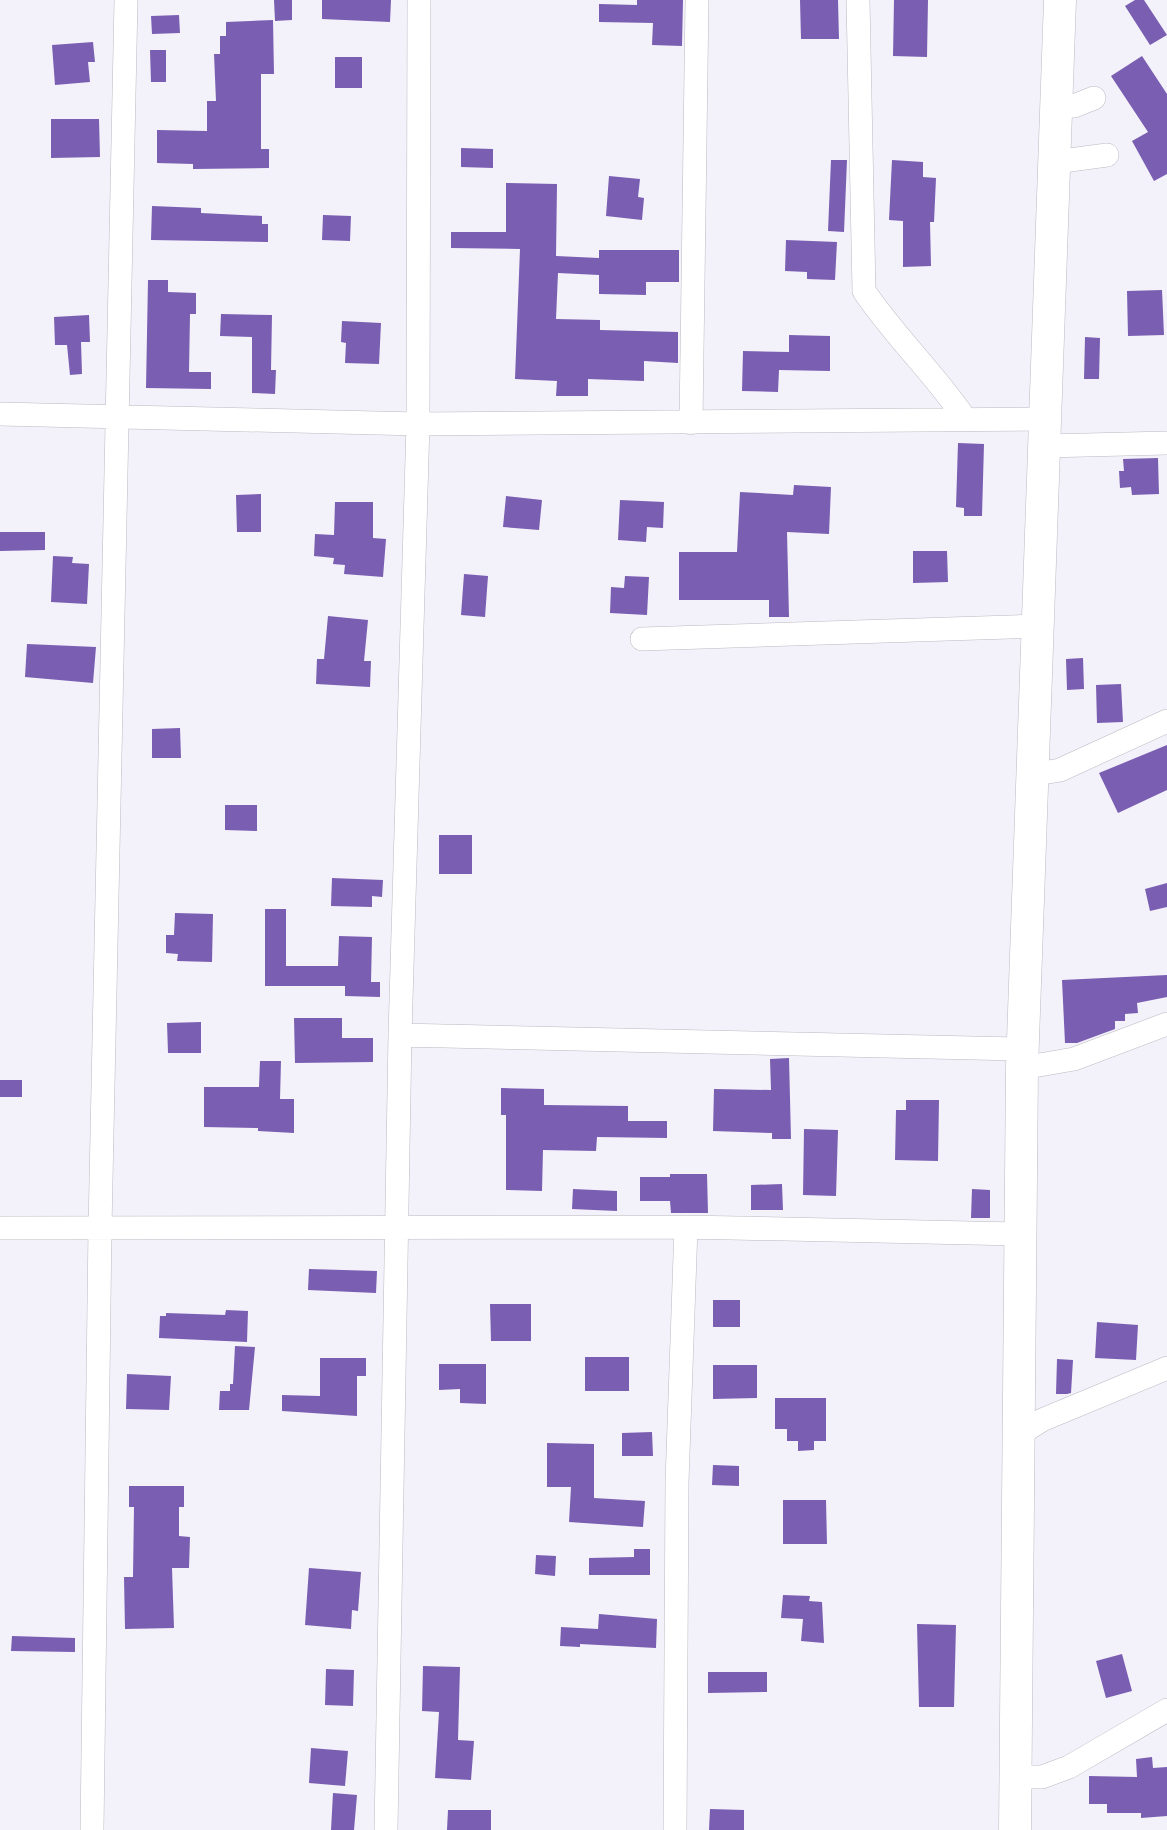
<svg xmlns="http://www.w3.org/2000/svg" width="1167" height="1830" font-family="'Open Sans',sans-serif">
<rect width="100%" height="100%" fill="#f3f1fa"/>
<path fill="#7a5eb2" d="M 274,0 L 292,0 L 292,20 L 275,21 Z
M 322,0 L 391,0 L 390,22 L 322,19 Z
M 637,0 L 683,0 L 682,46 L 652,45 L 653,23 L 599,22 L 599,4 L 637,5 Z
M 800,0 L 838,0 L 839,39 L 801,39 Z
M 894,0 L 928,0 L 927,57 L 893,56 Z
M 1135,0 L 1144,0 L 1167,35 L 1150,45 L 1125,6 Z
M 179,15 L 180,33 L 152,34 L 151,16 Z
M 273,20 L 274,74 L 261,74 L 261,149 L 269,149 L 269,168 L 193,169 L 193,164 L 157,163 L 157,130 L 207,131 L 207,101 L 216,101 L 214,54 L 220,54 L 220,36 L 226,36 L 226,22 Z
M 93,42 L 95,62 L 88,62 L 90,82 L 55,85 L 52,45 Z
M 150,50 L 166,50 L 166,82 L 151,82 Z
M 1142,56 L 1167,94 L 1167,174 L 1154,181 L 1132,141 L 1148,132 L 1111,76 Z
M 335,57 L 362,57 L 362,88 L 335,88 Z
M 51,119 L 99,119 L 100,157 L 51,158 Z
M 461,148 L 493,149 L 493,168 L 461,167 Z
M 831,160 L 847,160 L 844,232 L 828,231 Z
M 892,160 L 923,162 L 923,177 L 936,178 L 934,222 L 930,222 L 931,266 L 903,267 L 903,221 L 889,220 Z
M 609,176 L 640,179 L 638,197 L 644,198 L 642,220 L 606,216 Z
M 506,183 L 557,184 L 556,256 L 599,258 L 599,250 L 679,250 L 679,282 L 646,282 L 646,295 L 599,294 L 599,275 L 558,273 L 556,319 L 600,320 L 600,330 L 678,332 L 678,363 L 644,361 L 644,381 L 588,379 L 588,396 L 556,396 L 557,381 L 515,379 L 520,249 L 451,248 L 451,232 L 506,232 Z
M 152,206 L 201,208 L 201,213 L 262,216 L 262,224 L 268,224 L 268,242 L 151,240 Z
M 323,215 L 351,216 L 350,241 L 322,240 Z
M 786,240 L 837,242 L 835,280 L 807,279 L 807,272 L 785,271 Z
M 148,280 L 168,280 L 168,292 L 196,293 L 196,314 L 190,314 L 189,372 L 211,372 L 211,389 L 146,388 Z
M 1162,290 L 1164,335 L 1128,336 L 1127,291 Z
M 221,314 L 272,315 L 271,370 L 276,370 L 275,394 L 252,393 L 252,337 L 220,336 Z
M 89,315 L 90,342 L 81,342 L 82,374 L 70,375 L 67,345 L 55,345 L 54,317 Z
M 342,321 L 381,323 L 379,364 L 345,363 L 346,343 L 341,342 Z
M 789,335 L 830,336 L 830,371 L 779,370 L 778,392 L 742,391 L 743,351 L 789,352 Z
M 1085,337 L 1100,338 L 1099,379 L 1084,379 Z
M 958,443 L 984,444 L 982,516 L 964,516 L 964,508 L 956,507 Z
M 1158,458 L 1159,494 L 1132,495 L 1131,487 L 1120,488 L 1119,471 L 1124,471 L 1123,459 Z
M 794,485 L 831,487 L 829,534 L 787,532 L 789,617 L 769,617 L 769,600 L 679,600 L 679,552 L 737,552 L 740,492 L 793,495 Z
M 261,494 L 261,532 L 237,532 L 236,495 Z
M 506,496 L 542,500 L 539,530 L 503,527 Z
M 620,500 L 664,502 L 663,528 L 647,527 L 646,542 L 618,540 Z
M 335,502 L 373,502 L 373,538 L 386,539 L 383,577 L 344,574 L 345,565 L 333,564 L 334,558 L 314,556 L 315,534 L 334,535 Z
M 0,532 L 45,532 L 45,550 L 0,551 Z
M 913,551 L 947,551 L 948,582 L 913,583 Z
M 53,556 L 73,557 L 72,563 L 89,564 L 87,604 L 51,602 Z
M 464,574 L 488,576 L 485,617 L 461,615 Z
M 625,576 L 649,577 L 647,615 L 610,613 L 611,587 L 624,588 Z
M 328,616 L 368,620 L 364,661 L 371,661 L 370,687 L 316,684 L 317,659 L 324,659 Z
M 27,644 L 96,647 L 93,683 L 25,677 Z
M 1083,658 L 1084,689 L 1067,690 L 1066,659 Z
M 1121,684 L 1123,722 L 1097,723 L 1096,685 Z
M 180,728 L 181,758 L 152,758 L 152,729 Z
M 1167,745 L 1167,790 L 1118,813 L 1099,773 Z
M 225,805 L 257,805 L 257,831 L 225,830 Z
M 439,835 L 472,835 L 472,874 L 439,874 Z
M 332,878 L 383,880 L 382,897 L 372,896 L 372,907 L 331,906 Z
M 1167,883 L 1167,907 L 1150,911 L 1145,889 Z
M 265,909 L 286,909 L 286,966 L 338,966 L 339,936 L 372,937 L 371,982 L 380,982 L 380,997 L 345,996 L 345,986 L 265,986 Z
M 175,913 L 213,914 L 212,962 L 177,961 L 178,954 L 166,953 L 166,935 L 174,935 Z
M 1167,975 L 1167,997 L 1137,1003 L 1138,1013 L 1125,1014 L 1125,1021 L 1115,1021 L 1115,1029 L 1077,1043 L 1065,1043 L 1062,980 Z
M 294,1018 L 342,1018 L 342,1038 L 373,1038 L 373,1062 L 295,1063 Z
M 201,1022 L 201,1053 L 168,1053 L 167,1023 Z
M 789,1058 L 791,1139 L 772,1139 L 772,1133 L 713,1131 L 714,1089 L 771,1090 L 770,1059 Z
M 260,1061 L 281,1061 L 280,1099 L 294,1099 L 294,1133 L 258,1131 L 258,1128 L 204,1127 L 204,1087 L 259,1087 Z
M 0,1080 L 22,1080 L 22,1097 L 0,1097 Z
M 501,1088 L 544,1089 L 544,1105 L 628,1106 L 628,1121 L 667,1121 L 667,1138 L 597,1137 L 596,1151 L 543,1150 L 542,1191 L 506,1190 L 506,1115 L 501,1115 Z
M 906,1100 L 939,1100 L 938,1161 L 895,1160 L 896,1110 L 906,1110 Z
M 804,1129 L 838,1130 L 836,1196 L 803,1195 Z
M 670,1174 L 707,1174 L 708,1213 L 671,1213 L 670,1201 L 640,1201 L 640,1177 L 670,1177 Z
M 782,1184 L 783,1210 L 751,1210 L 751,1185 Z
M 573,1189 L 617,1191 L 617,1211 L 572,1209 Z
M 972,1189 L 990,1190 L 990,1218 L 971,1218 Z
M 309,1269 L 377,1271 L 376,1293 L 308,1290 Z
M 713,1300 L 740,1300 L 740,1327 L 713,1327 Z
M 490,1304 L 531,1304 L 531,1341 L 491,1341 Z
M 226,1310 L 248,1311 L 247,1342 L 159,1338 L 160,1316 L 166,1316 L 166,1313 L 225,1315 Z
M 1097,1322 L 1138,1325 L 1136,1360 L 1095,1358 Z
M 235,1346 L 255,1347 L 249,1410 L 219,1410 L 220,1391 L 230,1391 L 230,1384 L 233,1384 Z
M 585,1357 L 629,1357 L 629,1391 L 585,1391 Z
M 320,1358 L 366,1358 L 366,1376 L 357,1376 L 357,1416 L 282,1411 L 282,1395 L 320,1396 Z
M 1057,1359 L 1073,1360 L 1071,1393 L 1067,1394 L 1056,1394 Z
M 439,1364 L 486,1364 L 486,1404 L 460,1403 L 460,1389 L 439,1390 Z
M 713,1365 L 757,1365 L 757,1398 L 713,1399 Z
M 127,1374 L 171,1376 L 169,1410 L 126,1409 Z
M 775,1398 L 826,1398 L 826,1441 L 814,1441 L 814,1450 L 798,1451 L 798,1441 L 787,1441 L 787,1429 L 775,1429 Z
M 652,1432 L 653,1456 L 622,1456 L 622,1433 Z
M 547,1443 L 594,1444 L 594,1498 L 645,1501 L 643,1527 L 569,1522 L 571,1487 L 547,1487 Z
M 713,1465 L 739,1466 L 739,1486 L 712,1485 Z
M 129,1486 L 184,1486 L 184,1507 L 179,1507 L 179,1536 L 190,1537 L 189,1568 L 172,1568 L 174,1628 L 125,1629 L 124,1577 L 133,1577 L 134,1507 L 129,1507 Z
M 783,1500 L 826,1500 L 827,1544 L 783,1544 Z
M 634,1549 L 650,1549 L 650,1575 L 589,1575 L 589,1558 L 634,1557 Z
M 536,1555 L 556,1556 L 555,1576 L 535,1574 Z
M 309,1568 L 361,1572 L 358,1611 L 352,1610 L 351,1629 L 305,1625 Z
M 783,1595 L 810,1596 L 809,1601 L 822,1602 L 824,1643 L 801,1641 L 803,1619 L 781,1618 Z
M 599,1614 L 657,1619 L 656,1648 L 580,1644 L 580,1647 L 560,1646 L 561,1627 L 598,1629 Z
M 917,1624 L 956,1625 L 954,1707 L 919,1707 Z
M 12,1636 L 75,1638 L 75,1652 L 11,1651 Z
M 1122,1654 L 1132,1691 L 1106,1698 L 1096,1661 Z
M 423,1666 L 460,1667 L 458,1740 L 474,1741 L 471,1780 L 435,1778 L 439,1712 L 422,1711 Z
M 326,1669 L 354,1670 L 353,1706 L 325,1705 Z
M 708,1672 L 767,1672 L 767,1692 L 708,1693 Z
M 311,1748 L 348,1751 L 345,1786 L 309,1783 Z
M 1152,1757 L 1153,1768 L 1167,1767 L 1167,1816 L 1141,1818 L 1141,1813 L 1107,1813 L 1107,1804 L 1089,1804 L 1089,1776 L 1137,1777 L 1136,1759 Z
M 333,1793 L 357,1795 L 354,1830 L 331,1830 Z
M 710,1809 L 744,1810 L 744,1830 L 709,1830 Z
M 448,1810 L 491,1810 L 491,1830 L 447,1830 Z"/>
<g fill="none" stroke-linecap="round" stroke-linejoin="round">
<g stroke="#bcb9c2" stroke-width="24">
<path id="street" d="M 858,0 L 864,291 C 895,337 935,374 966,420
M 1057,107 L 1074,106 L 1094,98
M 1055,162 L 1107,155
M 0,414 L 418,424 L 1046,419
M 691,423 L 697,0
M 1045,446 L 1167,443
M 642,639 L 1038,626
M 1031,775 L 1060,770 L 1167,721
M 400,1035 L 1023,1049
M 1022,1068 L 1074,1059 L 1167,1024
M 0,1228 L 686,1227 L 1022,1234
M 1018,1435 L 1042,1420 L 1167,1368
M 1015,1777 L 1042,1777 L 1069,1767 L 1167,1710
M 92,1830 L 100,1228 L 126,0
M 386,1830 L 400,1035 L 418,424 L 419,0
M 675,1830 L 677,1482 L 686,1227"/>
</g>
<g stroke="#bcb9c2" stroke-width="33">
<path id="secondary" d="M 1015,1830 L 1022,1068 L 1060,0"/>
</g>
<use href="#street" stroke="#fff" stroke-width="23"/>
<use href="#secondary" stroke="#fff" stroke-width="32"/>
</g>
</svg>
